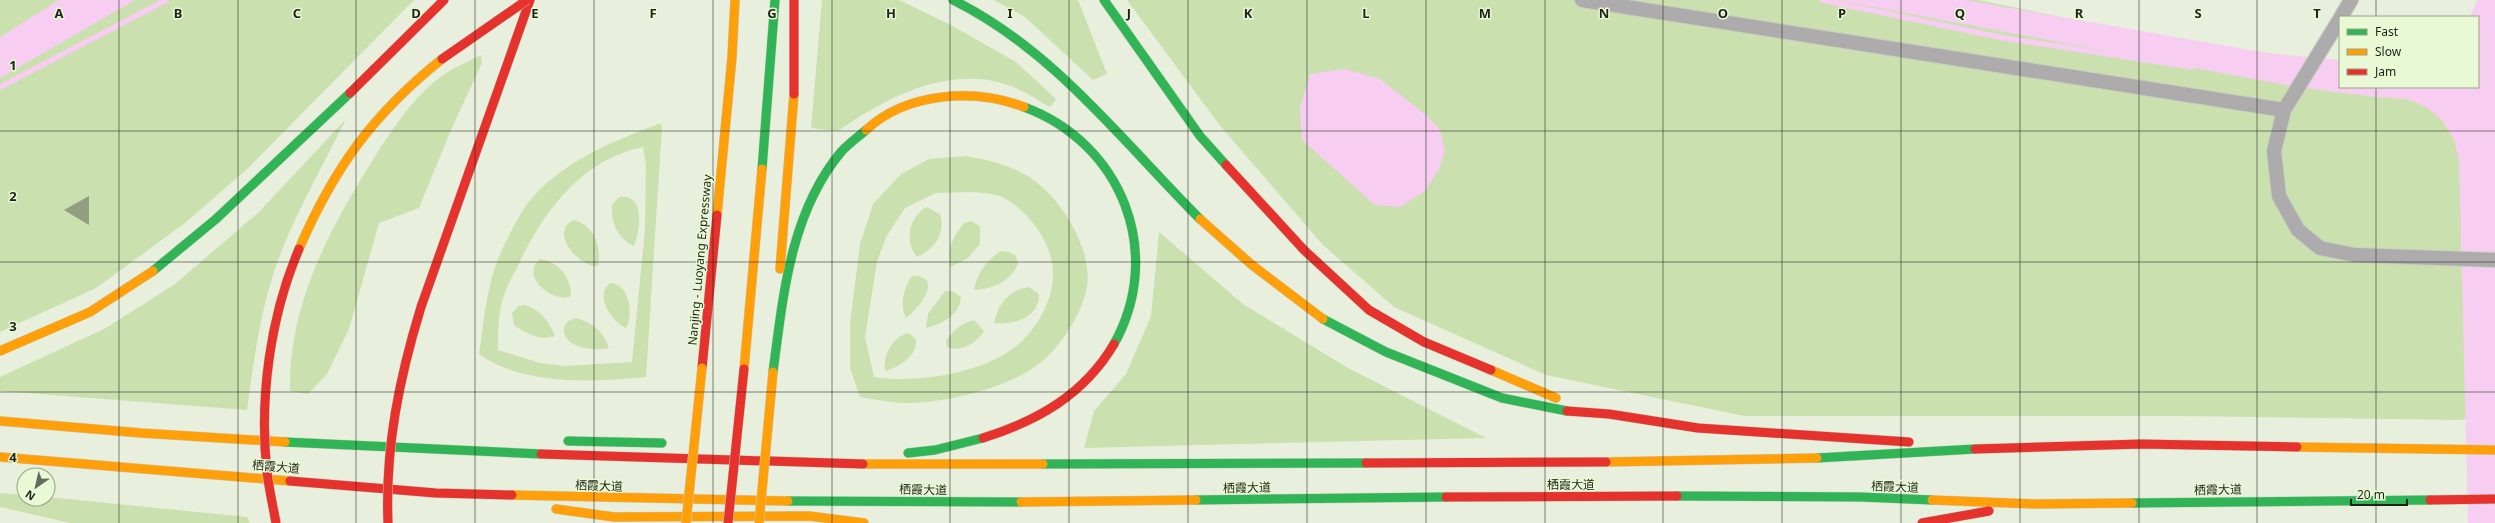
<svg xmlns="http://www.w3.org/2000/svg" width="2495" height="523" font-family="'Noto Sans','Noto Sans SC',sans-serif">
<rect width="100%" height="100%" fill="#e8f0dd"/>
<path fill="#cbe0af" fill-rule="evenodd" d="M 0,0 L 414,0 L 247,169 L 185,223 L 96,288 L 0,332 Z
M 822,0 L 899,0 L 949,24 L 1016,62 L 1056,99 L 1050,107 C 1040,102 1031,95 1020,90 C 958,60 889,95 838,131 L 811,128 Z
M 994,0 L 1078,0 L 1107,74 L 1093,80 L 1025,17 Z
M 1127,0 L 1978,0 L 2340,73 L 2340,87 L 2495,109 L 2495,412 L 2461,420 L 2180,416 L 1744,416 L 1546,375 L 1394,307 L 1323,245 L 1221,127 Z
M 481,55 L 482,63 L 451,130 L 419,208 L 379,223 L 349,329 L 327,374 L 308,394 L 290,391 C 290,378 290,365 292,352 C 301,281 337,217 374,158 C 393,128 416,93 446,73 C 457,66 470,61 481,55 Z
M 346,119 C 320,172 286,229 270,285 C 258,326 253,368 247,410 L 0,391 L 0,377 L 106,328 L 175,284 L 259,212 Z
M 658,124 L 661,124 L 662,127 L 646,377 C 596,382 522,386 479,354 C 484,323 486,289 498,259 C 505,243 518,216 528,203 C 560,162 612,142 658,124 ZM 643,147 L 646,165 L 645,229 L 632,362 L 564,366 L 540,363 L 498,350 C 498,334 498,318 502,302 C 505,289 512,277 518,266 C 542,213 582,159 643,147 Z
M 966,156 C 987,160 1007,164 1026,175 C 1059,194 1093,248 1087,287 C 1082,314 1061,346 1040,363 C 1009,388 943,404 902,403 C 888,402 874,399 860,397 L 850,368 L 850,323 L 860,244 L 873,204 L 901,174 L 929,159 ZM 972,192 C 981,193 994,193 1002,197 C 1028,210 1052,242 1053,272 C 1054,297 1040,323 1023,340 C 990,373 918,384 874,377 L 865,337 L 877,262 L 886,237 L 905,208 L 936,193 Z
M 619,197 C 646,194 640,230 634,246 C 618,239 610,221 612,205 Z
M 927,207 L 940,214 C 946,233 934,250 917,257 C 904,241 909,216 927,207 Z
M 573,220 C 594,224 602,247 598,266 C 582,269 548,234 573,220 Z
M 971,221 L 980,226 L 980,244 L 968,258 L 951,267 C 946,249 953,237 964,223 Z
M 1159,232 L 1243,304 L 1348,368 L 1486,438 L 1084,448 L 1094,411 L 1126,374 L 1151,316 Z
M 1001,251 L 1009,252 L 1016,256 L 1018,264 C 1010,282 993,289 974,290 C 977,273 987,260 1001,251 Z
M 540,259 C 559,262 571,277 571,296 C 553,304 519,276 540,259 Z
M 912,276 C 945,275 919,309 906,318 C 899,305 904,287 912,276 Z
M 610,283 C 630,284 634,314 626,328 C 612,322 594,296 610,283 Z
M 1029,287 L 1039,294 C 1040,317 1013,326 994,323 C 998,304 1008,290 1029,287 Z
M 945,291 L 952,291 L 961,297 C 960,316 941,324 926,328 L 928,314 Z
M 524,305 C 540,309 549,321 555,336 C 541,341 526,334 514,325 L 512,313 L 518,306 Z
M 576,318 C 592,322 604,332 609,348 C 595,352 561,348 564,327 L 568,321 Z
M 974,320 L 984,331 C 977,343 960,353 947,347 L 946,341 C 954,330 961,323 974,320 Z
M 908,333 L 916,339 C 918,356 899,367 885,371 C 883,355 892,337 908,333 Z
M 0,493 L 24,495 L 24,499 L 48,497 L 247,517 L 250,523 L 70,523 L 0,507 Z"/>
<path fill="#f7cef2" d="M 59,0 L 135,0 L 0,78 L 0,37 Z
M 1837,0 L 1965,0 L 2268,53 L 2340,60 L 2340,87 L 2478,87 L 2478,17 L 2470,17 L 2477,0 L 2495,0 L 2495,523 L 2468,523 L 2459,159 L 2454,140 L 2442,120 L 2426,107 L 2407,99 L 2377,97 L 2296,87 Z
M 1345,69 L 1380,79 L 1426,115 L 1440,130 L 1445,150 L 1440,167 L 1425,191 L 1400,207 L 1375,205 L 1302,140 L 1300,108 L 1310,74 Z"/>
<g fill="none" stroke-linecap="round" stroke-linejoin="round">
<path stroke="#f7cef2" stroke-width="5.5" d="M 1822,0 L 2004,38 L 2192,67
M 0,87 L 166,0"/>
</g>
<path fill="#939d80" d="M 89,196 L 89,225 L 64,210 Z"/>
<g fill="none" stroke-linecap="round" stroke-linejoin="round">
<g stroke="#c7cebf" stroke-width="16">
<path id="street" d="M 1582,0 L 2284,110 L 2340,19
M 2341,17 L 2351,0
M 2284,110 L 2274,151 L 2279,196 L 2298,230 L 2320,248 L 2355,255 L 2495,260"/>
</g>
<g stroke="#c7cebf" stroke-width="10">
<path id="fast" d="M 953,0 C 1054,50 1122,141 1200,219
M 1104,0 L 1200,136 L 1226,165
M 1024,107 C 1122,143 1165,253 1114,344
M 762,169 L 775,0
M 153,271 L 216,219 L 350,93
M 1323,319 L 1386,352 L 1502,398 L 1567,411
M 773,372 C 783,297 790,213 841,152 C 848,144 858,137 866,130
M 568,441 L 662,443
M 285,442 L 541,454
M 908,453 L 935,450 L 983,438
M 1817,458 L 1975,449
M 1043,464 L 1366,463
M 1677,496 L 1861,497 L 1932,500
M 1196,500 L 1446,497
M 788,501 L 1021,502
M 2132,503 L 2430,500"/>
</g>
<g stroke="#c7cebf" stroke-width="10">
<path id="slow" d="M 866,130 C 907,92 974,88 1024,107
M 717,215 L 732,57 L 735,0
M 1200,219 L 1252,265 L 1323,319
M 780,269 L 794,94
M 0,351 L 90,312 L 153,271
M 744,369 L 762,169
M 1491,370 L 1556,398
M 0,421 L 141,433 L 285,442
M 2297,447 L 2495,450
M 0,457 L 290,481
M 1606,462 L 1817,458
M 863,464 L 1043,464
M 512,495 L 788,501
M 1932,500 L 2035,504 L 2132,503
M 1021,502 L 1196,500
M 556,509 L 614,517 L 809,516 L 864,523"/>
</g>
<g stroke="#c7cebf" stroke-width="10">
<path id="jam" d="M 350,93 L 444,0
M 794,94 L 794,0
M 1226,165 L 1304,250 L 1369,310 L 1424,342 L 1491,370
M 421,307 L 530,0
M 702,368 L 717,215
M 1567,411 L 1609,414 L 1698,428 L 1909,442
M 983,438 C 1037,421 1084,395 1114,344
M 1975,449 L 2141,444 L 2297,447
M 541,454 L 863,464
M 1366,463 L 1606,462
M 290,481 L 436,493 L 512,495
M 1446,497 L 1677,496
M 2430,500 L 2495,499
M 1922,523 L 1989,511"/>
</g>
<use href="#street" stroke="#adabac" stroke-width="14"/>
<use href="#fast" stroke="#30b455" stroke-width="9"/>
<use href="#slow" stroke="#ff9f0a" stroke-width="9"/>
<use href="#jam" stroke="#e5322d" stroke-width="9"/>
<g stroke="#c7cebf" stroke-width="10" stroke-linecap="butt">
<path id="slow-bridge" d="M 299,249 C 334,168 373,114 442,59
M 686,523 L 702,368
M 759,523 L 773,372"/>
</g>
<g stroke="#c7cebf" stroke-width="10" stroke-linecap="butt">
<path id="jam-bridge" d="M 442,59 L 527,0
M 276,523 C 273,506 269,489 267,472 C 259,399 270,317 299,249
M 388,523 C 385,448 399,379 421,307
M 728,523 L 744,369"/>
</g>
<use href="#slow-bridge" stroke="#ff9f0a" stroke-width="9"/>
<use href="#jam-bridge" stroke="#e5322d" stroke-width="9"/>
</g>
<path fill="none" stroke="#1e2316" stroke-width="1" stroke-opacity="0.55" d="M 119,0 L 119,523M 238,0 L 238,523M 356,0 L 356,523M 475,0 L 475,523M 594,0 L 594,523M 713,0 L 713,523M 832,0 L 832,523M 950,0 L 950,523M 1069,0 L 1069,523M 1188,0 L 1188,523M 1307,0 L 1307,523M 1426,0 L 1426,523M 1545,0 L 1545,523M 1663,0 L 1663,523M 1782,0 L 1782,523M 1901,0 L 1901,523M 2020,0 L 2020,523M 2139,0 L 2139,523M 2257,0 L 2257,523M 2376,0 L 2376,17M 2376,87 L 2376,523M 0,131 L 2495,131M 0,262 L 2495,262M 0,392 L 2495,392"/>
<g text-anchor="middle" stroke-width="3" stroke-linejoin="round" paint-order="stroke">
<g font-size="12" fill="#1e2316" stroke="#e9f8d5">
<text transform="translate(700 260) rotate(-85)" y="4">Nanjing - Luoyang Expressway</text>
<text transform="translate(276 467) rotate(5)" y="4">栖霞大道</text>
<text x="1571" y="489">栖霞大道</text>
<text transform="translate(599 486) rotate(2)" y="4">栖霞大道</text>
<text transform="translate(1895 487) rotate(2)" y="4">栖霞大道</text>
<text transform="translate(1247 488) rotate(-1)" y="4">栖霞大道</text>
<text transform="translate(923 490) rotate(1)" y="4">栖霞大道</text>
<text transform="translate(2218 490) rotate(-1)" y="4">栖霞大道</text>
</g>
</g>
<g font-size="13" text-anchor="middle" font-weight="bold" fill="#1e2316" stroke="#e9f8d5" stroke-width="3" stroke-linejoin="round" paint-order="stroke">
<text x="59" y="18">A</text>
<text x="178" y="18">B</text>
<text x="297" y="18">C</text>
<text x="416" y="18">D</text>
<text x="535" y="18">E</text>
<text x="653" y="18">F</text>
<text x="772" y="18">G</text>
<text x="891" y="18">H</text>
<text x="1010" y="18">I</text>
<text x="1129" y="18">J</text>
<text x="1248" y="18">K</text>
<text x="1366" y="18">L</text>
<text x="1485" y="18">M</text>
<text x="1604" y="18">N</text>
<text x="1723" y="18">O</text>
<text x="1842" y="18">P</text>
<text x="1960" y="18">Q</text>
<text x="2079" y="18">R</text>
<text x="2198" y="18">S</text>
<text x="2317" y="18">T</text>
<text x="13" y="70">1</text>
<text x="13" y="201">2</text>
<text x="13" y="331">3</text>
<text x="13" y="462">4</text>
</g>
<rect x="2339" y="16" width="140" height="72" fill="#e9f8d5" stroke="#98a389"/>
<rect x="2347" y="29" width="20" height="6" fill="#30b455" stroke="#98a389"/>
<text x="2375" y="36" font-size="12" fill="#1e2316">Fast</text>
<rect x="2347" y="49" width="20" height="6" fill="#ff9f0a" stroke="#98a389"/>
<text x="2375" y="56" font-size="12" fill="#1e2316">Slow</text>
<rect x="2347" y="69" width="20" height="6" fill="#e5322d" stroke="#98a389"/>
<text x="2375" y="76" font-size="12" fill="#1e2316">Jam</text>
<g transform="translate(36 487) rotate(214)"><circle r="19" fill="#e9f8d5" stroke="#98a389"/>
<path d="M0-3L7 15L0 10L-7 15Z" fill="#656b5c"/>
<text y="-6" font-size="11" font-weight="bold" text-anchor="middle" fill="#1e2316">N</text>
</g>
<path d="M2351 499v6h56v-6" fill="none" stroke="#1e2316" stroke-width="2"/>
<text x="2357" y="499" font-size="12" fill="#1e2316" stroke="#e9f8d5" stroke-width="3" paint-order="stroke">20 m</text>
</svg>
